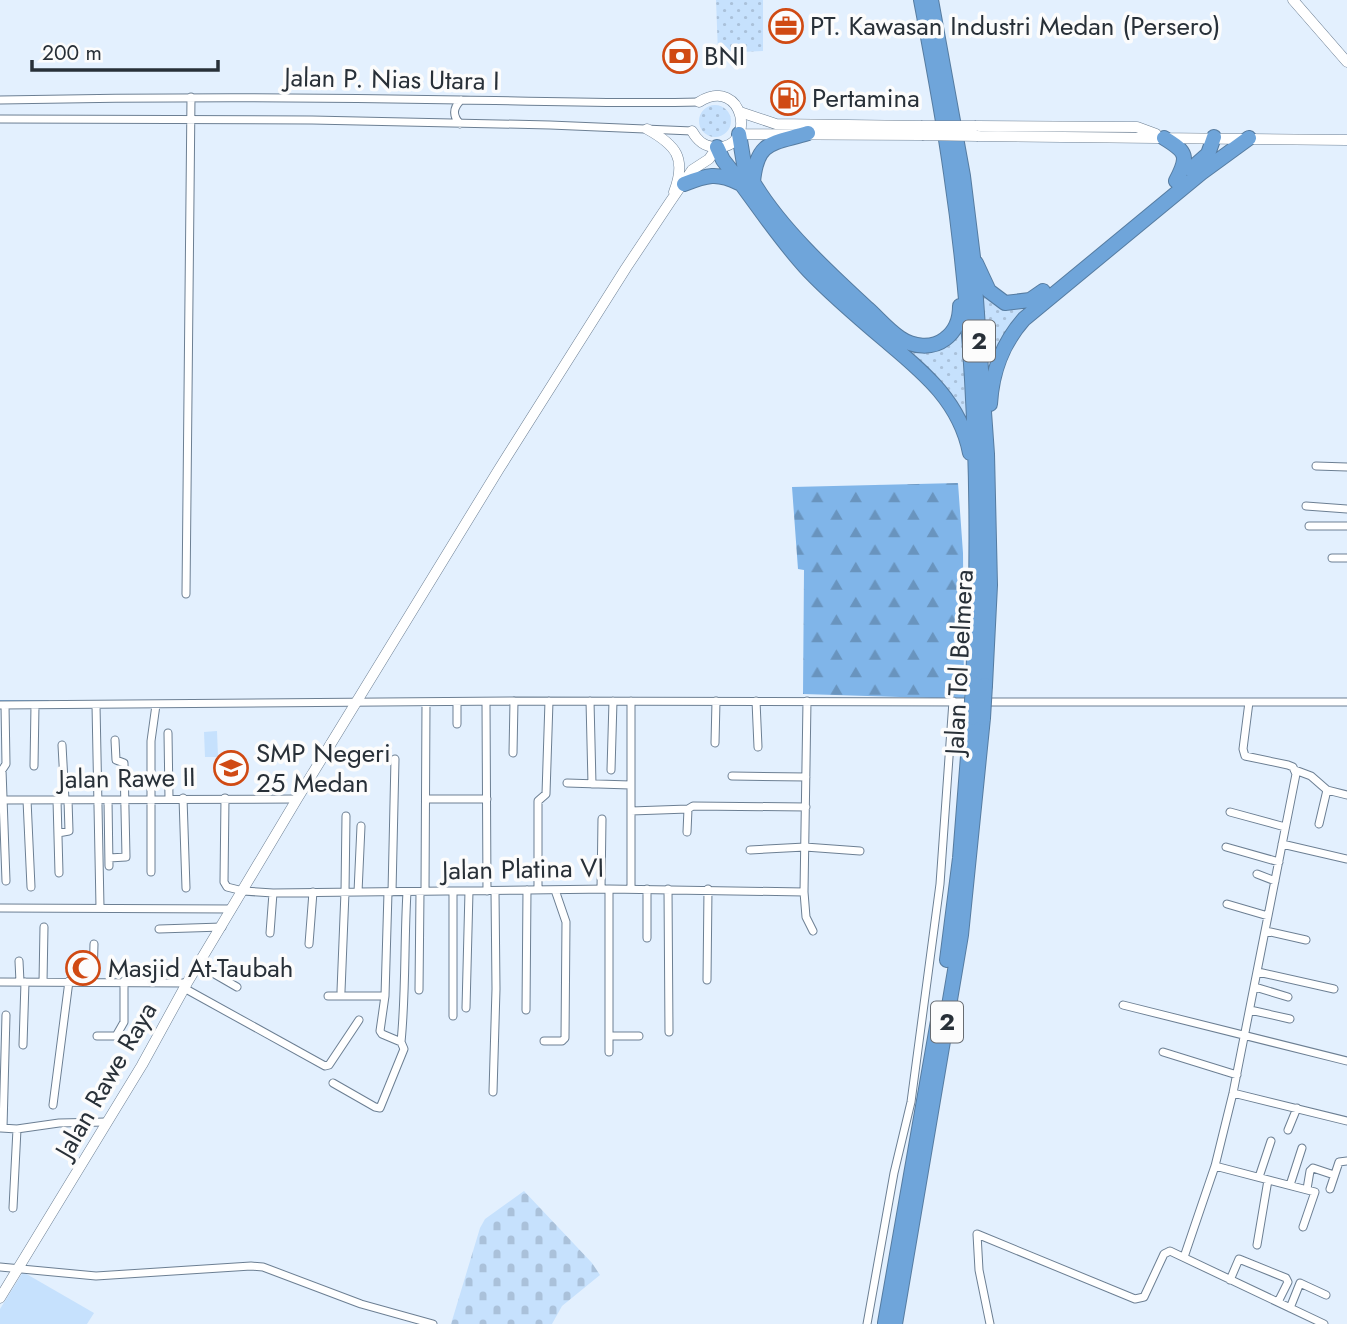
<svg xmlns="http://www.w3.org/2000/svg" width="1347" height="1324" font-family="Jost,sans-serif">
<defs>
<pattern id="grass-dots" width="8" height="8" patternUnits="userSpaceOnUse" patternTransform="scale(1.75)"><rect width="8" height="8" fill="#c6e1fd"/><path d="M2 2h.1M6 6h.1" fill="none" stroke="#aac1da" stroke-width="1.8" stroke-linecap="round"/></pattern>
<pattern id="forest-firs" width="22" height="20" patternUnits="userSpaceOnUse" patternTransform="scale(1.75)"><rect width="22" height="20" fill="#80b5e9"/><path d="M5 1l3.5 6h-7zM16 11l3.5 6h-7z" fill="#6994be"/></pattern>
<pattern id="cemetery-stones" width="16" height="16" patternUnits="userSpaceOnUse" patternTransform="scale(1.75)"><rect width="16" height="16" fill="#c6e1fd"/><path d="M2 7V4a2 2 0 0 1 4 0v3zM10 15v-3a2 2 0 0 1 4 0v3z" fill="#aac1da"/></pattern>
</defs>
<rect width="100%" height="100%" fill="#e3f0fe"/>
<path fill="url(#grass-dots)" d="M 716,0 L 763,0 L 763,51 L 718,53 Z
M699 121a16 16 0 1 1 32 0a16 16 0 1 1-32 0Z
M 984,291 L 1032,304 L 989,377 L 981,295 Z
M 963,322 L 970,433 L 898,341 L 915,349 Z"/>
<path fill="url(#forest-firs)" d="M 958,483 L 963,553 L 964,699 L 803,694 L 804,570 L 798,569 L 792,487 Z"/>
<path fill="url(#cemetery-stones)" d="M 524,1191 L 592,1263 L 600,1275 L 562,1306 L 552,1324 L 451,1324 L 480,1228 L 485,1219 Z"/>
<path fill="#c6e1fd" d="M 217,731 L 218,757 L 205,757 L 204,732 Z
M 23,1272 L 94,1313 L 87,1324 L 0,1324 L 0,1309 Z"/>
<g fill="none" stroke-linecap="round" stroke-linejoin="round">
<path stroke="#7aafe3" stroke-width="2" d="M 0,701 L 48,701"/>
<g stroke="#6c7f93" stroke-width="9">
<path id="minor" d="M 0,100 C 154,97 307,97 461,100 C 540,101 619,104 699,102
M 0,119 L 312,120 L 550,125 L 692,131
M 460,124 C 452,115 453,108 461,100
M 1316,466 L 1347,467
M 1306,506 L 1347,509
M 1309,526 L 1347,526
M 1332,558 L 1347,558
M 186,594 L 191,97
M 590,701 L 592,784
M 631,701 L 631,811
M 756,701 L 758,747
M 807,701 L 804,892 L 806,917 L 813,931
M 486,702 L 487,891
M 984,702 L 1347,702
M 0,705 L 514,701 L 972,702
M 5,705 L 6,764 L 2,770 L 6,881
M 96,705 L 100,907
M 457,724 L 457,702
M 168,733 L 169,798
M 715,743 L 716,701
M 62,745 L 65,800
M 513,753 L 514,701
M 34,766 L 35,705
M 611,770 L 613,701
M 1295,770 L 1311,776 L 1327,790 L 1347,795
M 732,776 L 806,777
M 567,783 L 630,785
M 183,798 L 186,888
M 225,798 L 224,882 L 227,887 L 243,891 L 273,893 L 609,889 L 804,892
M 426,799 L 487,799
M 0,800 L 297,799
M 27,800 L 31,887
M 57,800 L 59,873
M 108,800 L 109,866
M 1230,812 L 1285,827
M 1319,824 L 1327,790
M 687,832 L 688,809 L 693,806 L 806,807
M 58,833 L 69,831 L 68,800
M 1282,844 L 1347,859
M 1226,847 L 1279,862
M 750,850 L 805,847 L 860,851
M 109,858 L 126,857 L 124,763 L 116,760 L 115,740
M 151,872 L 151,741 L 156,705
M 1257,874 L 1275,881
M 601,889 L 602,819
M 609,889 L 609,1052
M 631,889 L 631,811 L 688,809
M 668,889 L 669,1032
M 538,890 L 538,801 L 546,794 L 549,701
M 425,891 L 426,703
M 453,891 L 453,1016
M 358,892 L 361,826
M 392,892 L 395,759
M 1227,904 L 1268,916
M 0,908 L 232,909
M 159,929 L 222,927
M 1266,931 L 1306,940
M 270,933 L 273,893
M 647,938 L 647,889
M 309,944 L 313,892
M 19,961 L 20,982
M 199,965 L 237,987
M 1258,972 L 1334,989
M 707,980 L 708,889
M 93,981 L 94,944
M 0,982 L 187,983
M 43,982 L 44,927
M 1255,987 L 1288,997
M 184,988 L 325,1066 L 329,1065 L 359,1020
M 419,990 L 420,892
M 341,991 L 345,892 L 346,816
M 328,996 L 385,996
M 1123,1005 L 1347,1061
M 466,1008 L 469,891
M 526,1010 L 527,890
M 1250,1010 L 1290,1019
M 97,1036 L 116,1036 L 124,1022 L 124,981
M 609,1036 L 639,1036
M 544,1041 L 562,1041 L 565,1038 L 566,922 L 555,890
M 401,1042 C 406,993 404,942 407,892
M 23,1045 L 25,982
M 1163,1052 L 1237,1075
M 333,1083 L 375,1107 L 380,1108 L 404,1049 L 401,1042 L 382,1034 L 380,1031 L 385,996 L 388,892
M 493,1092 L 496,989 L 495,891
M 1233,1093 L 1347,1121
M 53,1105 L 69,981
M 1,1128 L 17,1129 L 59,1123 L 106,1122
M 3,1128 L 6,1015
M 1288,1130 L 1297,1108
M 1215,1166 L 1315,1192 L 1303,1227
M 1259,1177 L 1271,1141
M 1290,1185 L 1302,1148
M 1307,1189 L 1310,1171 L 1313,1168 L 1334,1175
M 1330,1189 L 1339,1162 L 1347,1161
M 13,1208 L 17,1129
M 1257,1245 L 1268,1180
M 1184,1257 L 1215,1166 L 1233,1093 L 1296,774 L 1293,767 L 1288,765 L 1245,756 L 1243,749 L 1249,702
M 0,1267 L 96,1276 L 251,1266 L 263,1267 L 361,1304 L 433,1324
M 1230,1280 L 1239,1259 L 1286,1278 L 1288,1282 L 1278,1302
M 1290,1308 L 1300,1283 L 1326,1295
M 867,1324 L 894,1173 L 911,1102 L 940,884 L 953,701
M 990,1324 L 979,1270 L 977,1234 L 1135,1299 L 1144,1297 L 1164,1254 L 1170,1251 L 1324,1324"/>
</g>
<g stroke="#6c7f93" stroke-width="11">
<path id="tertiary" d="M 1293,0 L 1347,62
M 740,112 L 776,124 L 921,126
M 976,126 L 1137,127 L 1156,134
M 647,129 C 676,145 687,158 674,192
M 692,131 C 697,140 703,146 714,147 C 758,152 745,74 699,102
M 739,134 L 922,135
M 978,136 L 1347,140
M 0,1298 L 142,1065 L 187,983 L 297,799 L 499,469 L 626,268 L 670,202 L 692,170 L 709,159 L 717,147"/>
</g>
<g stroke="#567ca1" stroke-width="16">
<path id="motorway" d="M 921,0 C 932,58 943,115 951,173 C 976,342 981,514 973,683
M 931,0 L 963,176 L 973,257 L 987,454 L 990,585 L 985,685
M 808,133 C 772,144 757,140 753,182 C 780,228 829,273 868,309 C 878,318 888,330 900,338 C 913,347 932,349 945,339 C 956,331 960,319 960,306
M 739,134 L 745,170 L 753,182
M 1164,138 C 1187,152 1189,156 1176,181
M 717,147 L 723,160 C 752,196 777,237 809,271 C 832,295 859,318 885,340 C 922,371 960,401 970,453
M 1191,169 L 1208,154 L 1214,137
M 684,184 C 707,175 717,172 739,183
M 976,263 L 989,291 L 1005,303 L 1030,300 L 1043,291
M 990,404 C 992,371 1002,344 1024,319 L 1201,173 L 1249,138
M 947,960 L 960,858 L 971,718
M 885,1323 L 939,1015
M 895,1324 L 961,935 L 983,718"/>
</g>
<use href="#minor" stroke="#fff" stroke-width="7"/>
<use href="#tertiary" stroke="#fff" stroke-width="10"/>
<use href="#motorway" stroke="#6fa5da" stroke-width="14"/>
<g stroke="#6c7f93" stroke-width="11" stroke-linecap="butt">
<path id="tertiary-bridge" d="M 921,126 L 976,126
M 922,135 L 978,136"/>
</g>
<g stroke="#567ca1" stroke-width="16" stroke-linecap="butt">
<path id="motorway-bridge" d="M 971,718 L 973,683
M 983,718 L 985,685"/>
</g>
<use href="#tertiary-bridge" stroke="#fff" stroke-width="10"/>
<use href="#motorway-bridge" stroke="#6fa5da" stroke-width="14"/>
</g>
<defs>
<g id="office-ring" transform="scale(1.75)"><circle r="9.5" fill="#fcfcfc" stroke="#d04a13" stroke-width="1.5"/><path d="M-6-3h4V-5.5h4V-3h4V5H-6ZM-1-4.5V-3h2v-1.5ZM-6 0V1H6V0Z" fill="#d04a13"/></g>
<g id="bank-ring" transform="scale(1.75)"><circle r="9.5" fill="#fcfcfc" stroke="#d04a13" stroke-width="1.5"/><path d="M-6-4H6V4H-6ZM0-2.3a2.3 2.3 0 1 0 0 4.6a2.3 2.3 0 1 0 0-4.6Z" fill="#d04a13"/></g>
<g id="fuel-ring" transform="scale(1.75)"><circle r="9.5" fill="#fcfcfc" stroke="#d04a13" stroke-width="1.5"/><path d="M-5.5-6h7V0h2V4h1.3V-2.5L3-4.5l.8-.8L6-3V5H2.5V1h-1V6h-7ZM-4.2-4.7v3.2H.2V-4.7Z" fill="#d04a13"/></g>
<g id="school-ring" transform="scale(1.75)"><circle r="9.5" fill="#fcfcfc" stroke="#d04a13" stroke-width="1.5"/><path d="M0-5L7-2L0 1L-7-2ZM-4 1L0 2.5L4 1V4Q0 6-4 4Z" fill="#d04a13"/></g>
<g id="mosque-ring" transform="scale(1.75)"><circle r="9.5" fill="#fcfcfc" stroke="#d04a13" stroke-width="1.5"/><path d="M3.5-4.9A6 6 0 1 0 3.5 4.9A5 5 0 1 1 3.5-4.9Z" fill="#d04a13"/></g>
</defs>
<g fill-rule="evenodd">
<use href="#office-ring" x="786" y="26"/>
<use href="#bank-ring" x="680" y="56"/>
<use href="#fuel-ring" x="788" y="98"/>
<use href="#school-ring" x="231" y="768"/>
<use href="#mosque-ring" x="83" y="968"/>
</g>
<g text-anchor="middle" stroke-width="7" stroke-linejoin="round" paint-order="stroke">
<g fill="#fcfcfc" stroke="#686d73" stroke-width="2">
<rect x="963" y="320.5" width="32" height="41" rx="5"/>
<rect x="931" y="1001.5" width="32" height="41" rx="5"/>
</g>
<g font-size="24" font-weight="bold" fill="#283038">
<text x="979" y="349">2</text>
<text x="947" y="1030">2</text>
</g>
<g font-size="26" fill="#283038" stroke="#fcfcfc" text-anchor="start">
<text x="810" y="35">PT. Kawasan Industri Medan (Persero)</text>
<text x="704" y="65">BNI</text>
<text x="812" y="107">Pertamina</text>
<text x="256" y="762">SMP Negeri<tspan x="256" dy="30">25 Medan</tspan></text>
<text x="108" y="977">Masjid At-Taubah</text>
</g>
<g font-size="26" fill="#283038" stroke="#fcfcfc">
<text transform="translate(392 79) rotate(1)" y="9">Jalan P. Nias Utara I</text>
<text transform="translate(959 662) rotate(-87)" y="9">Jalan Tol Belmera</text>
<text transform="translate(127 778) rotate(-1)" y="9">Jalan Rawe II</text>
<text transform="translate(523 869) rotate(-1)" y="9">Jalan Platina VI</text>
<text transform="translate(106 1080) rotate(-60)" y="9">Jalan Rawe Raya</text>
</g>
</g>
<path d="M32 60v10h186v-10" fill="none" stroke="#283038" stroke-width="3.5"/>
<text x="42" y="60" font-size="21" fill="#283038" stroke="#fcfcfc" stroke-width="5" paint-order="stroke">200 m</text>
</svg>
